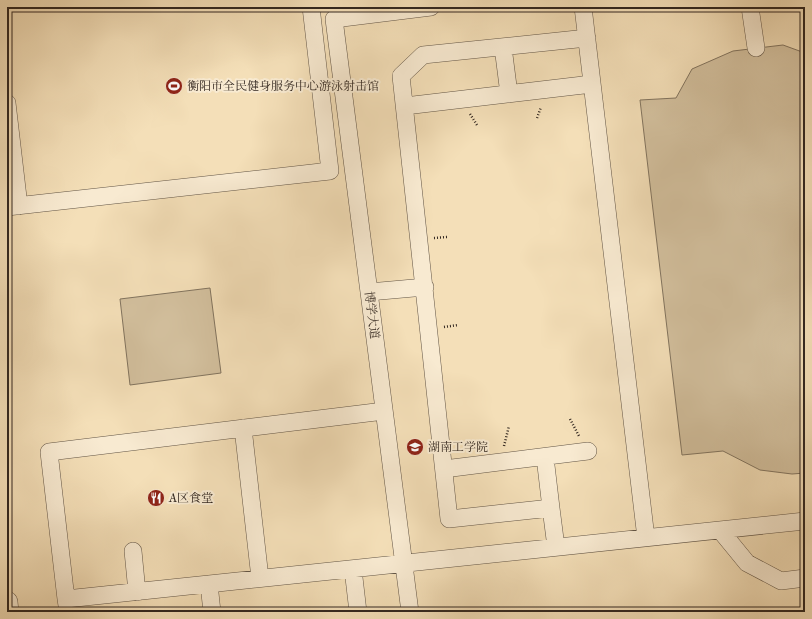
<svg xmlns="http://www.w3.org/2000/svg" width="812" height="619" font-family="'IM FELL Great Primer','Noto Serif SC',serif">
<rect width="100%" height="100%" fill="#f4dfb8"/>
<filter id="stains"><feTurbulence type="fractalNoise" baseFrequency=".005" numOctaves="4"/><feColorMatrix values="0 0 0 0 .2 0 0 0 0 .09 0 0 0 0 .02 0 0 0 .5 -.17"/></filter>
<radialGradient id="worn" r=".72"><stop offset=".6" stop-color="#630" stop-opacity="0"/><stop offset="1" stop-color="#630" stop-opacity=".3"/></radialGradient>
<path fill="#d3c09e" stroke="#82745f" d="M 783,45 L 805,53 L 805,473 L 792,474 L 760,470 L 723,451 L 682,455 L 640,100 L 676,98 L 692,69 L 733,51 Z
M 210,288 L 221,373 L 130,385 L 120,299 Z"/>
<g fill="none" stroke-linecap="round" stroke-linejoin="round">
<g stroke="#625546" stroke-width="18">
<path id="minor" d="M 583,7 L 646,538
M 750,7 L 756,48
M 503,47 L 509,94
M 7,103 L 19,206
M 405,106 L 592,84
M 7,207 L 330,171 L 311,7
M 369,292 L 425,287
M 243,428 L 260,578
M 545,457 L 551,508
M 444,469 L 588,451
M 720,530 L 747,563 L 781,581 L 805,578
M 556,547 L 551,508 L 449,519 L 401,76 L 423,55 L 587,38
M 133,551 L 137,592
M 353,569 L 358,612
M 209,584 L 212,612
M 66,599 L 49,452 L 384,411
M 68,612 L 66,599 L 805,521
M 410,612 L 334,19 L 431,7"/>
</g>
<g stroke="#625546" stroke-width="22">
<path id="tertiary" d="M 7,602 L 8,612"/>
</g>
<path stroke="#322720" stroke-width="2.5" stroke-dasharray="1 2" stroke-linecap="butt" d="M 470,114 L 477,125
M 537,118 L 541,107
M 434,238 L 447,237
M 444,327 L 458,325
M 570,419 L 579,436
M 504,446 L 509,426"/>
<use href="#minor" stroke="#f8ead1" stroke-width="17"/>
<use href="#tertiary" stroke="#f8ead1" stroke-width="21"/>
</g>
<defs>
<g id="stadium-disc" transform="scale(0.9)"><circle r="9.5" fill="#8f2418" stroke="#f8ead1"/><path d="M0-5a6.5 5 0 1 0 0 10a6.5 5 0 1 0 0-10ZM-3.5-1.8h7v3.6h-7Z" fill="#fff"/></g>
<g id="university-disc" transform="scale(0.9)"><circle r="9.5" fill="#8f2418" stroke="#f8ead1"/><path d="M0-5L7-2L0 1L-7-2ZM-4 1L0 2.5L4 1V4Q0 6-4 4Z" fill="#fff"/></g>
<g id="restaurant-disc" transform="scale(0.9)"><circle r="9.5" fill="#8f2418" stroke="#f8ead1"/><path d="M-5-6h1v4h1v-4h1v4h1v-4h1v5L-1.5 .5V6h-2V.5L-5-1ZM5-6V6H3V1.5H1.5Q1.5-4 5-6Z" fill="#fff"/></g>
</defs>
<g fill-rule="evenodd">
<use href="#stadium-disc" x="174" y="86"/>
<use href="#university-disc" x="415" y="447"/>
<use href="#restaurant-disc" x="156" y="498"/>
</g>
<g text-anchor="middle" stroke-width="4" stroke-linejoin="round" paint-order="stroke">
<g font-size="12" fill="#322720" stroke="#f8ead1" text-anchor="start">
<text x="187" y="90">衡阳市全民健身服务中心游泳射击馆</text>
<text x="428" y="451">湖南工学院</text>
<text x="169" y="502">A区食堂</text>
</g>
<g font-size="12" fill="#322720" stroke="#f8ead1">
<text transform="translate(372 315) rotate(83)" y="4">博学大道</text>
</g>
</g>
<rect width="812" height="619" fill="none" stroke="#f4dfb8" stroke-width="24"/>
<rect x="8" y="8" width="796" height="603" fill="none" stroke="#322720" stroke-width="2"/>
<rect x="12" y="12" width="788" height="595" fill="none" stroke="#322720"/>
<rect width="100%" height="100%" filter="url(#stains)"/>
<rect width="100%" height="100%" fill="url(#worn)"/>
</svg>
